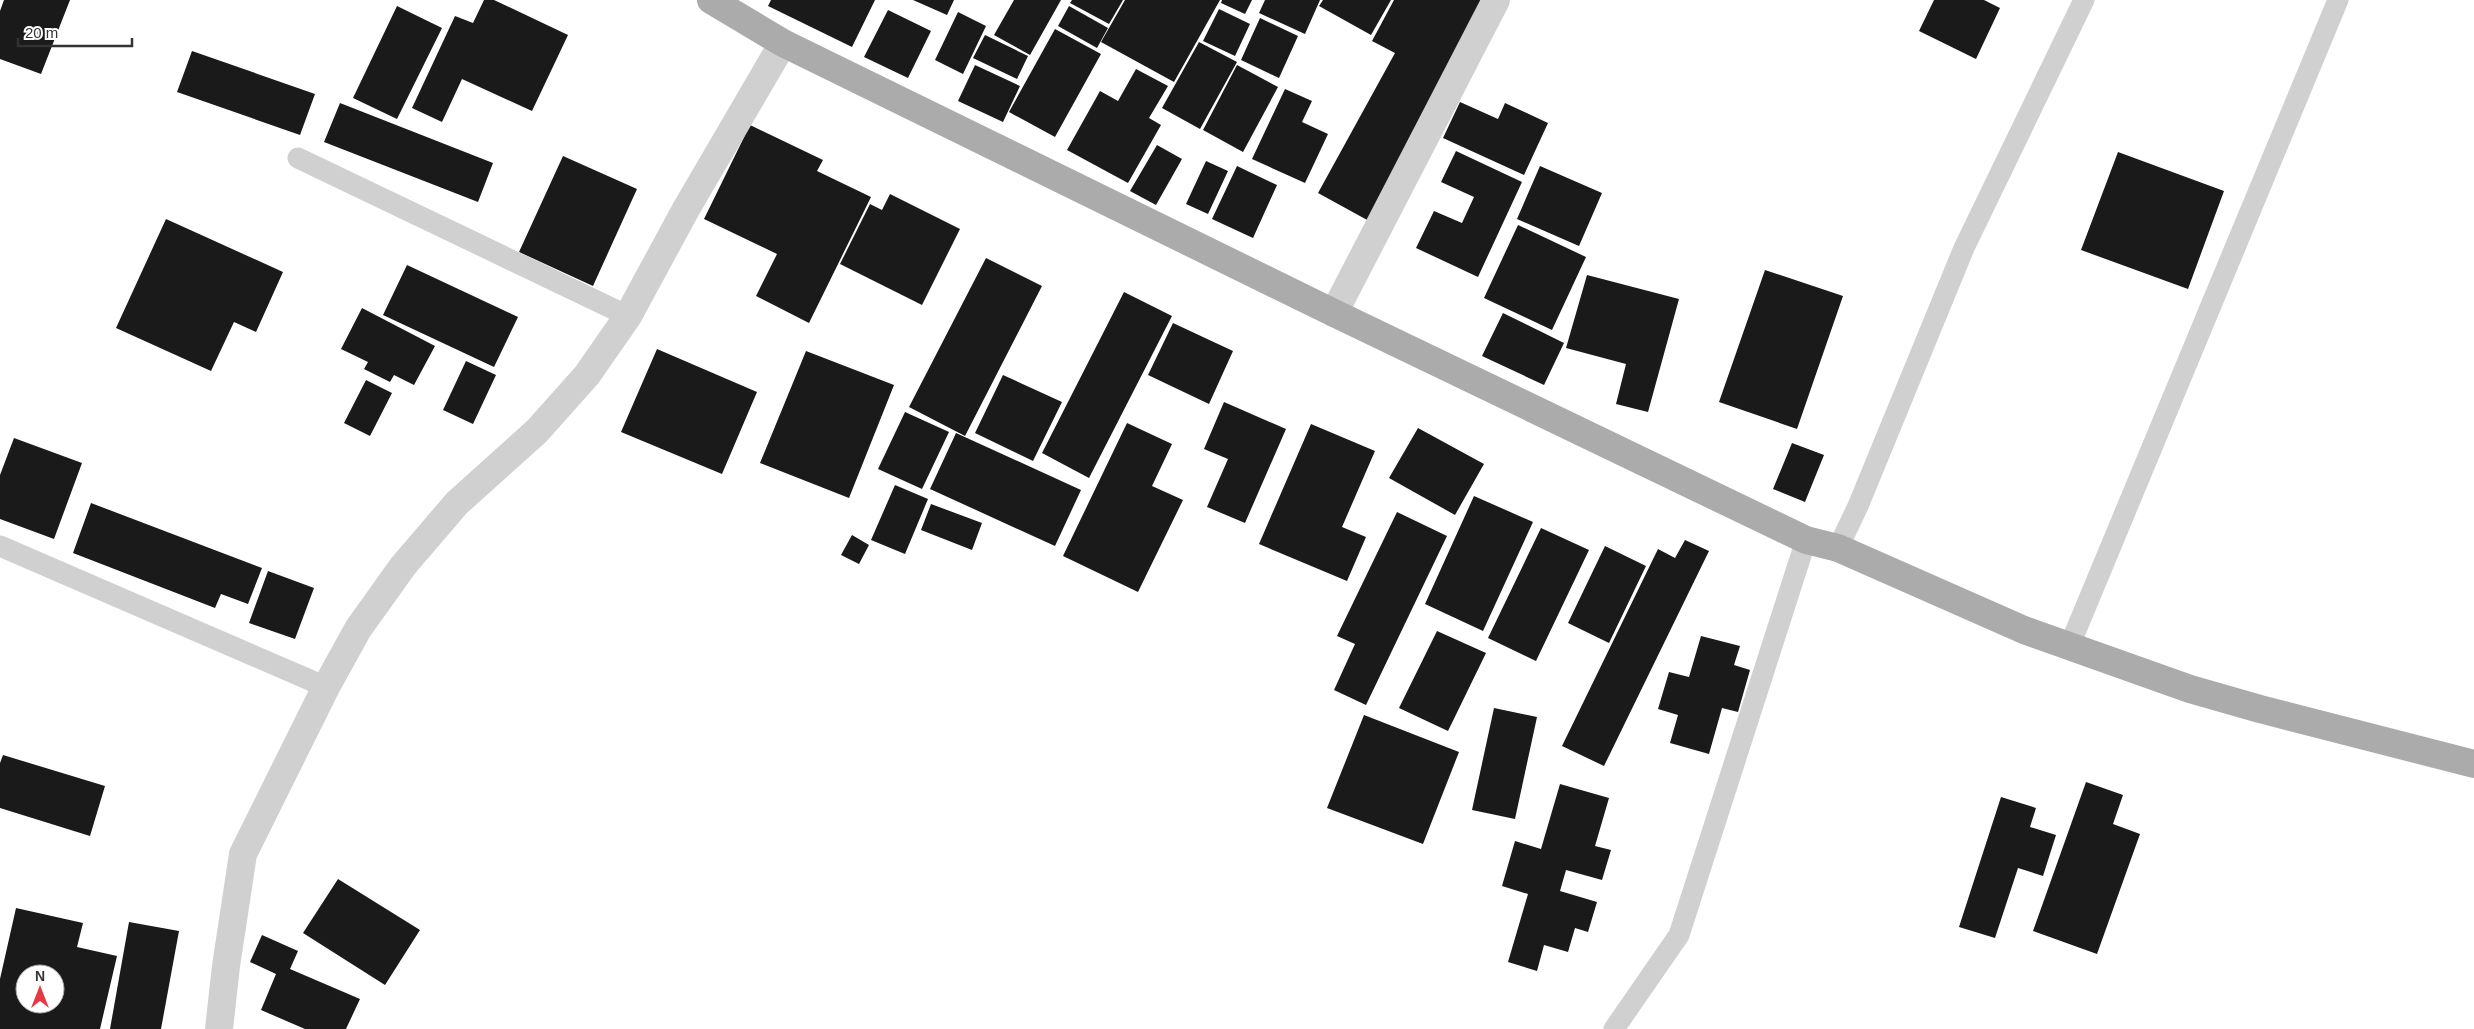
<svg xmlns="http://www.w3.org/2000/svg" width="2474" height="1029" font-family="Helvetica,sans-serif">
<rect width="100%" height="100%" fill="#fff"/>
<path fill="#1a1a1a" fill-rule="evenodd" d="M 4,0 L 70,0 L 41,74 L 0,59 L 0,11 Z
M 484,0 L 494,0 L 568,35 L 532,111 L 462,79 L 442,122 L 412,108 L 455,16 L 473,23 Z
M 771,0 L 875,0 L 852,47 L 768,6 Z
M 913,0 L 954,0 L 947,15 Z
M 1014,0 L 1061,0 L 1030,55 L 994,35 Z
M 1072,0 L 1123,0 L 1109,24 L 1070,3 Z
M 1125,0 L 1220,0 L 1174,82 L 1101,42 Z
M 1222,0 L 1252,0 L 1245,14 L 1221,3 Z
M 1265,0 L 1320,0 L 1305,34 L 1259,13 Z
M 1323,0 L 1391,0 L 1371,35 L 1319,6 Z
M 1394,0 L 1492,0 L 1369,221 L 1318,193 L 1395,53 L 1372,41 Z
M 1934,0 L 1984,0 L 2000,8 L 1976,59 L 1919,31 Z
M 397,6 L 442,28 L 397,119 L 353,98 Z
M 1069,6 L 1108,28 L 1097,48 L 1058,26 Z
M 1219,9 L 1250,24 L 1235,56 L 1203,41 Z
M 888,10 L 931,31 L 908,78 L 864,57 Z
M 958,12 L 986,26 L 963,74 L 935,60 Z
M 1260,18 L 1298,36 L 1279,78 L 1241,60 Z
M 1055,29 L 1101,54 L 1055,137 L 1009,112 Z
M 985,35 L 1028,56 L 1017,79 L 973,58 Z
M 1199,42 L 1237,62 L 1200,129 L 1162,108 Z
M 192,51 L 315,94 L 300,135 L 177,92 Z
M 975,65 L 1020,86 L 1003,122 L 958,101 Z
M 1237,65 L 1278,87 L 1243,152 L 1203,130 Z
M 1136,69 L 1168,86 L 1149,118 L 1161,125 L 1128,183 L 1067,150 L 1100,91 L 1118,101 Z
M 1285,89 L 1312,101 L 1302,122 L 1328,134 L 1305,183 L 1252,159 Z
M 1460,102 L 1498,119 L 1505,103 L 1548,123 L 1524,175 L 1443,138 Z
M 340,103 L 493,163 L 478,202 L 324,142 Z
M 750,125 L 823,160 L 817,171 L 871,197 L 809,323 L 756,296 L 777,254 L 704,219 Z
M 1157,145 L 1182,159 L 1156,205 L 1130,191 Z
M 1456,151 L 1522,182 L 1478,277 L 1416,248 L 1434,211 L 1462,223 L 1474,197 L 1441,182 Z
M 2118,152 L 2224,191 L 2188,289 L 2081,250 Z
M 563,156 L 637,189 L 593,286 L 519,252 Z
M 1206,161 L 1228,171 L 1208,214 L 1186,204 Z
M 1237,166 L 1277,185 L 1253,238 L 1212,219 Z
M 1540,166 L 1602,193 L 1579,246 L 1517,219 Z
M 890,194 L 960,229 L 922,305 L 840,264 L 870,204 L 882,210 Z
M 166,219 L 283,272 L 256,332 L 234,322 L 211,371 L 116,328 Z
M 1518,225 L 1586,257 L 1552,330 L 1484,298 Z
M 986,258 L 1042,286 L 965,436 L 909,407 Z
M 407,265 L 518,317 L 494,367 L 383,315 Z
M 1765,270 L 1843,296 L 1797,429 L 1719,402 Z
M 1587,275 L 1679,299 L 1648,412 L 1616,404 L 1626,364 L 1566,348 Z
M 1124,292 L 1172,316 L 1089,478 L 1042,453 Z
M 362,308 L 435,346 L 414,385 L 394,375 L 390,382 L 364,369 L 368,362 L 341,349 Z
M 1503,313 L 1564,343 L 1544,385 L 1482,356 Z
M 1173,323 L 1233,351 L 1209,404 L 1148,375 Z
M 657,349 L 757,392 L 722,474 L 621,432 Z
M 806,351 L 894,385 L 849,498 L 760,463 Z
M 466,361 L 496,375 L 473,424 L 443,410 Z
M 1003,375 L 1062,402 L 1033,461 L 975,433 Z
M 366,380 L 392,393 L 370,436 L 344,423 Z
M 1224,402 L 1286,429 L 1245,523 L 1207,507 L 1228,459 L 1204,449 Z
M 905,412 L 949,432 L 922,489 L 878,469 Z
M 1127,423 L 1172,444 L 1152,486 L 1183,500 L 1138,592 L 1063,556 Z
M 1311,424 L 1375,451 L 1342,527 L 1366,537 L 1347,581 L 1259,544 Z
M 1418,428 L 1484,464 L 1455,515 L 1389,478 Z
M 956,433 L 1081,490 L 1055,546 L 930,489 Z
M 14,438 L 82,463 L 54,539 L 0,519 L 0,475 Z
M 1792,443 L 1824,455 L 1805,502 L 1773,489 Z
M 895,485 L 928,499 L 905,554 L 871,540 Z
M 1474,496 L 1533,522 L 1483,631 L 1425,604 Z
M 91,503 L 262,568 L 248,604 L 221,594 L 215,608 L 73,553 Z
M 931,504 L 982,523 L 972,550 L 921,530 Z
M 1397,512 L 1447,536 L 1366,705 L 1334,690 L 1355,644 L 1337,636 Z
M 1541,528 L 1589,550 L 1536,661 L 1488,638 Z
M 852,535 L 869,545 L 859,564 L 841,555 Z
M 1685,540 L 1709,551 L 1604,766 L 1562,746 L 1658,549 L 1675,558 Z
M 1605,546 L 1646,566 L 1609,643 L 1568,623 Z
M 268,571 L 314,588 L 295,639 L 249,623 Z
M 1437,631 L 1486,653 L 1448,731 L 1399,708 Z
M 1701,636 L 1740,646 L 1734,665 L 1750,670 L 1738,712 L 1722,708 L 1709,754 L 1670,743 L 1678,715 L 1658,709 L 1669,672 L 1689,677 Z
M 1494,708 L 1537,717 L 1515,819 L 1472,810 Z
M 1364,715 L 1459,752 L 1423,844 L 1327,808 Z
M 3,755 L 105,786 L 90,836 L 0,808 L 0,763 Z
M 2086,782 L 2123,795 L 2113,824 L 2140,834 L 2097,954 L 2033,931 Z
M 1560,784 L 1609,798 L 1595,846 L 1611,850 L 1602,880 L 1566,870 L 1560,891 L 1597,902 L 1588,932 L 1575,928 L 1568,952 L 1544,945 L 1537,971 L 1508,962 L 1528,894 L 1502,886 L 1515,841 L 1541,849 Z
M 2001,797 L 2036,808 L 2030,827 L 2056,835 L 2043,876 L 2018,868 L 1995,938 L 1959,927 Z
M 338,879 L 420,930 L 385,985 L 303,933 Z
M 16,908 L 83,923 L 77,947 L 117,956 L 100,1029 L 0,1029 L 0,979 ZM 25,974 L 55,974 L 55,1004 L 25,1004 Z
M 129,922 L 179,931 L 161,1029 L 110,1029 Z
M 262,935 L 298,951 L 290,969 L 360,999 L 346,1029 L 305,1029 L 261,1010 L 276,974 L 250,962 Z"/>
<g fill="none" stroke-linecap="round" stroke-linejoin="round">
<path stroke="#d0d0d0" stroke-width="21" d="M 298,158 L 628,316
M 0,546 L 326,687
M 1838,548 L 1858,506 L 1964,248 L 2084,0
M 2069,647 L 2338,0
M 1614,1029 L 1679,935 L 1806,540"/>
<path stroke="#d0d0d0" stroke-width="28" d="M 1334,313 L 1496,0"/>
<path stroke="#d0d0d0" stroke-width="28" d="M 219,1029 L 226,966 L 243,854 L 326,687 L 358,629 L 403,566 L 457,503 L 537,431 L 587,375 L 628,316 L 686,209 L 783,43"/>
<path stroke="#ababab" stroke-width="28" d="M 711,0 L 783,43 L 1334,313 L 1806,540 L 1838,548 L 2024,630 L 2190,689 L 2260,709 L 2474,764"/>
</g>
<g transform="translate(40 989)"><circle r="24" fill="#ffffff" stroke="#adadad"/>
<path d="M0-4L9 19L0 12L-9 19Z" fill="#e63946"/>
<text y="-8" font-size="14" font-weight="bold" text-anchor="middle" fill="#333333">N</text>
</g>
<path d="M18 38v8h114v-8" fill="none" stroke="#333333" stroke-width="2.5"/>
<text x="25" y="38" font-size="15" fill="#333333" stroke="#ffffff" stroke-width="4" paint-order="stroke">20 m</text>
</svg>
